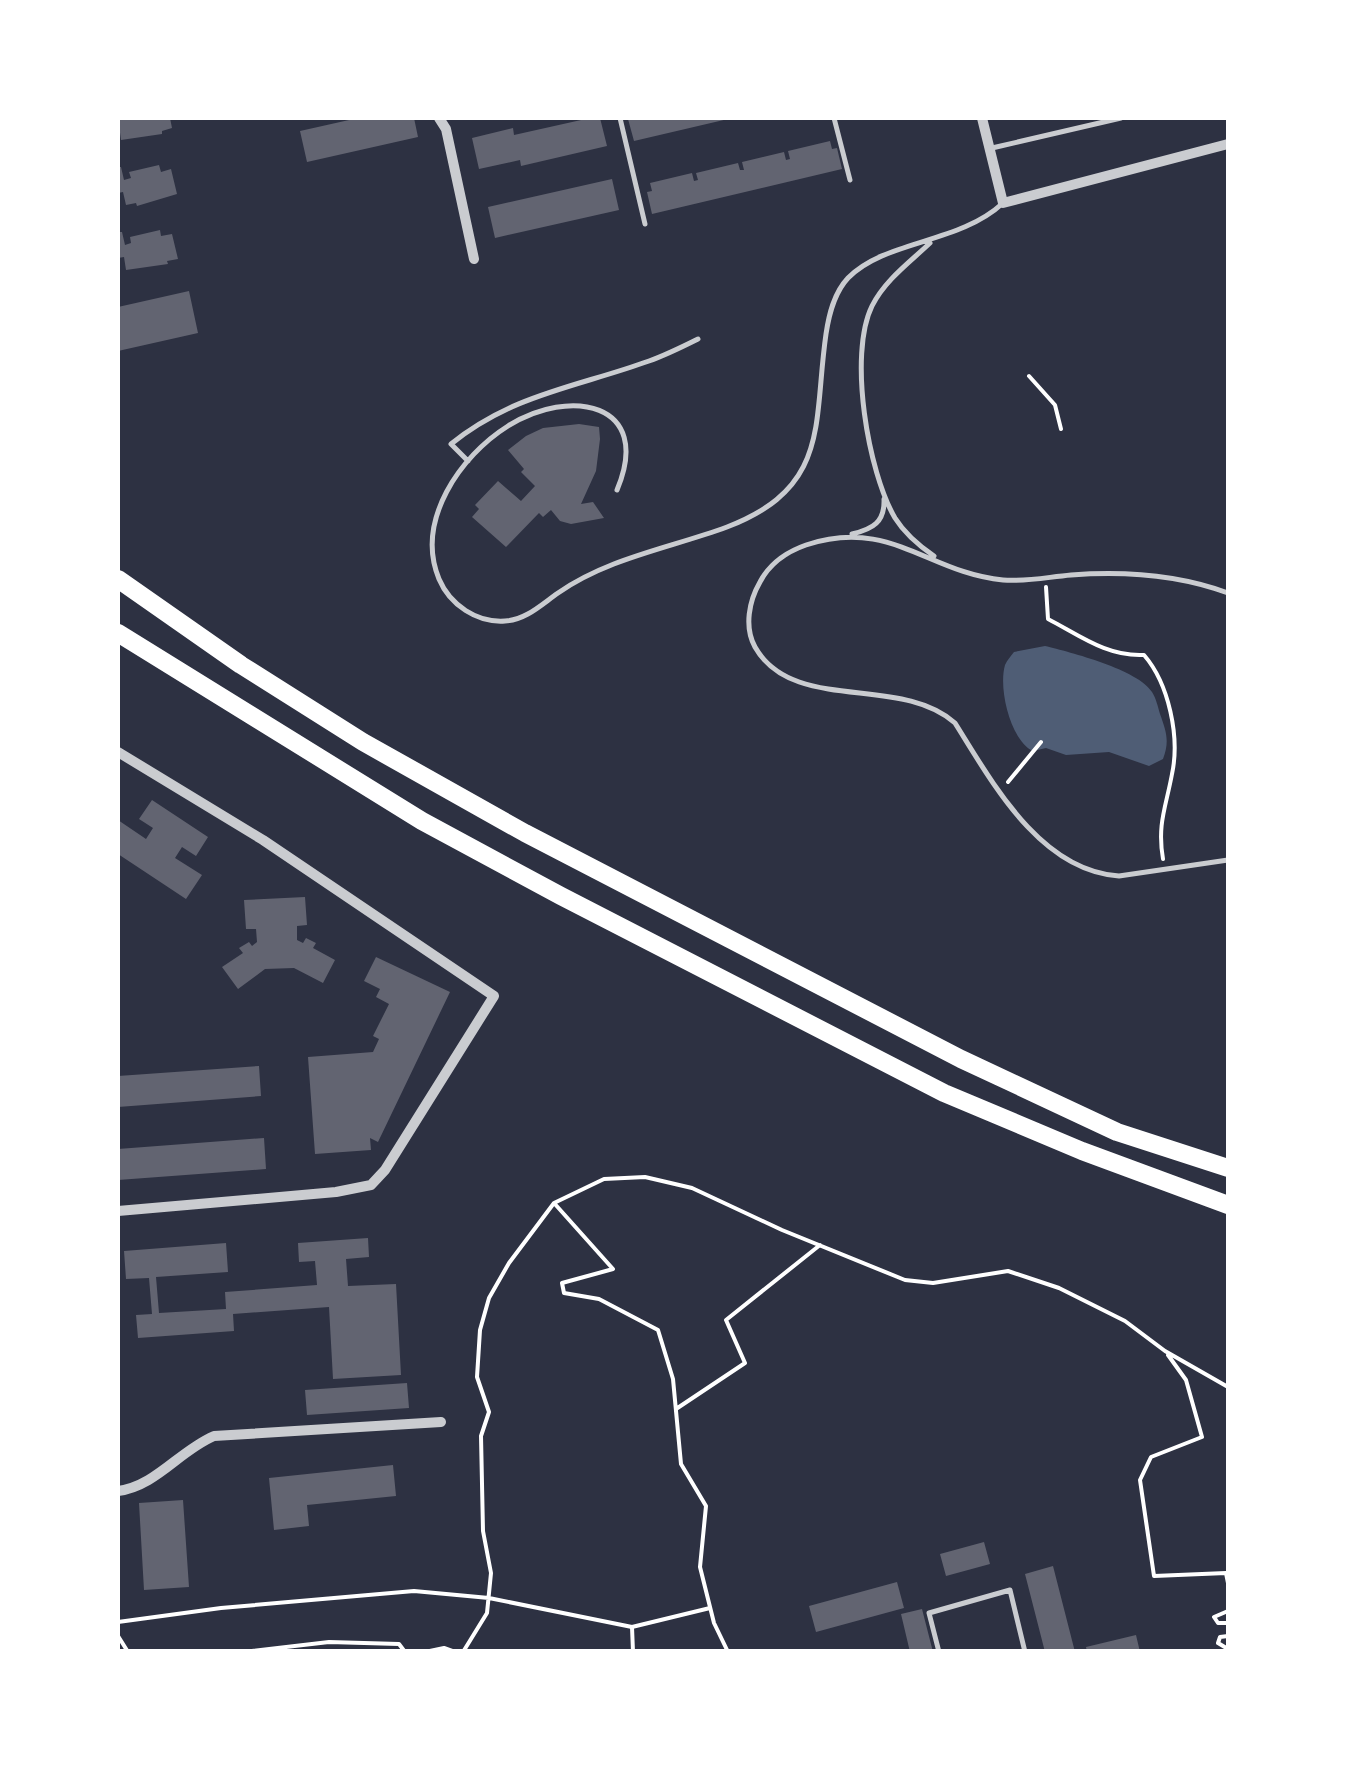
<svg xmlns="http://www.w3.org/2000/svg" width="1346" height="1769" font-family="'Titillium Web',sans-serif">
<rect width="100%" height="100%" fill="#2d3142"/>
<path fill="#4f5d75" d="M 1045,646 C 1070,652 1139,670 1152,692 C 1156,698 1158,707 1160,714 C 1166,731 1170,741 1163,759 L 1149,766 L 1109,752 L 1066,755 L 1046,748 L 1033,751 C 1011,741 998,689 1005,665 C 1007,660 1011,656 1014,652 Z"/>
<path fill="#626471" d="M 118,118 L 170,118 L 172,128 L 162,131 L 162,134 L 121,140 Z
M 358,118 L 414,118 L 418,137 L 307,162 L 300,131 Z
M 590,118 L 600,118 L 607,146 L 521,166 L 520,160 L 479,169 L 472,138 L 513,128 L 514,135 Z
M 634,118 L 728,118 L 728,119 L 634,141 L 628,119 Z
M 830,141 L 832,149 L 837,148 L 842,169 L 652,214 L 647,192 L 652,191 L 650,183 L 692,173 L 694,181 L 698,180 L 696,173 L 738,163 L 740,170 L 744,170 L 742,162 L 784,152 L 786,160 L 790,159 L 788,151 Z
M 159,165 L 161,172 L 171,169 L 177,194 L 137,206 L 136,203 L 126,205 L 123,192 L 118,193 L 118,167 L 121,167 L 124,180 L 131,178 L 129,172 Z
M 612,179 L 619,210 L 495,238 L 488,207 Z
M 160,230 L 161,236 L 172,234 L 178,259 L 167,261 L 168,264 L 126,270 L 124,257 L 118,258 L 118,232 L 122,232 L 125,245 L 131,243 L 130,237 Z
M 189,291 L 198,333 L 118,351 L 118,307 Z
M 579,424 L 599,427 L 600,439 L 596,471 L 581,504 L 593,502 L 604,518 L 571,524 L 560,521 L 551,510 L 543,517 L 539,513 L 506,547 L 472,517 L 479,509 L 475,505 L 498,481 L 521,501 L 535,486 L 521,472 L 524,469 L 508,450 L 526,436 L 543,428 Z
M 152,800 L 208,837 L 196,856 L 182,847 L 175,858 L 202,875 L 186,899 L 118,854 L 118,820 L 146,839 L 153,828 L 139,819 Z
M 305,897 L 307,925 L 297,926 L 297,940 L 303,943 L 306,938 L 316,943 L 313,948 L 335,960 L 323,983 L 294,968 L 265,969 L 238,989 L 222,967 L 243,953 L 239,948 L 249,942 L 252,946 L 257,942 L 256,929 L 246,929 L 244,900 Z
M 376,957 L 450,992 L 378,1142 L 370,1138 L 371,1150 L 315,1154 L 308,1057 L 373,1052 L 379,1039 L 373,1036 L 389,1004 L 376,997 L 380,989 L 364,981 Z
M 259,1066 L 261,1096 L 118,1107 L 118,1076 Z
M 264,1138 L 266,1169 L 118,1180 L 118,1149 Z
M 368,1238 L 369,1257 L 346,1259 L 348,1286 L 396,1284 L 401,1375 L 333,1379 L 329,1307 L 233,1314 L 234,1331 L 138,1338 L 136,1315 L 152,1314 L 149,1278 L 126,1279 L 124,1251 L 226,1243 L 228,1272 L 156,1277 L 159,1313 L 226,1309 L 225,1292 L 317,1285 L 315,1261 L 299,1262 L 298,1243 Z
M 407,1383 L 409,1408 L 307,1415 L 305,1390 Z
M 393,1465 L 396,1496 L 307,1505 L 309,1526 L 274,1530 L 269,1478 Z
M 183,1500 L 189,1587 L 144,1590 L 139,1503 Z
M 984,1542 L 990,1564 L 946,1576 L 940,1554 Z
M 1053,1566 L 1075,1652 L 1045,1652 L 1025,1574 Z
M 897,1582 L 904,1608 L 816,1632 L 809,1606 Z
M 922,1609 L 933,1652 L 910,1652 L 901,1614 Z
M 1136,1635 L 1140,1652 L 1087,1652 L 1086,1647 Z"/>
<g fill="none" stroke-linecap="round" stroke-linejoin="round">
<path stroke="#fff" stroke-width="4" d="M 1029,376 L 1055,405 L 1061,429
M 1046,587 L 1048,619 C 1079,635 1107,657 1144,655 C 1169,684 1180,737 1172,774 C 1166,807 1157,824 1163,859
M 1008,782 L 1041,742
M 554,1203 L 613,1269 L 562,1283 L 564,1293 L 599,1299 L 658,1330 L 673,1379 L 681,1464 L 706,1506 L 700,1567 L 714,1623 L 728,1652
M 1168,1355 L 1186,1380 L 1202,1437 L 1151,1457 L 1140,1480 L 1154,1576 L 1226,1573 L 1228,1583
M 676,1409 L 745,1363 L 726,1320 L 820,1245
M 1228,1611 L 1214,1617 L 1218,1623 L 1228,1623
M 118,1622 L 221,1608 L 414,1591 L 489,1598 L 632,1627
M 118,1636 L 128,1652
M 1228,1636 L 1220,1637 L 1218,1643 L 1228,1649
M 243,1652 L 329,1642 L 399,1644 L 405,1652
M 425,1652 L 444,1648 L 455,1652
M 463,1652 L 487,1613 L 491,1573 L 483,1531 L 481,1436 L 489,1412 L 477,1377 L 480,1330 L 489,1298 L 509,1263 L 554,1203 L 604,1179 L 645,1177 L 692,1188 L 782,1230 L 905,1280 L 933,1283 L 1008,1271 L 1059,1288 L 1125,1321 L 1165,1351 L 1228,1387
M 633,1652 L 632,1627 L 710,1608"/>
<path stroke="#caccd0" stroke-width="5" d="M 620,118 L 645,224
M 834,118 L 850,180
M 992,148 L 1121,118
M 930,243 C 910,262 885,280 872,306 C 848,355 868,472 895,518 C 905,534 918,545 934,556
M 468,461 L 451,444 C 513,394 577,387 649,361 C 666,355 682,347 698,339
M 617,490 C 654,402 569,387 508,426 C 460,456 415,521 439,579 C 450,605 477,623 505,621 C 526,620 542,604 558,593 C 608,558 670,548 727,527 C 831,487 813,423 826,334 C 829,314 834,293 848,278 C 885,240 959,244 1003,203
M 852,534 C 873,529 885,522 884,499
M 1228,593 C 1179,575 1123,571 1071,575 C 1048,577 1025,582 1003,580 C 928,573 890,517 806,545 C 786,552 770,563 760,582 C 749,601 744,627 755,647 C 793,714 900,674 955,723 C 992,782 1040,871 1119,876 L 1228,860
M 939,1652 L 929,1613 L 1010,1590 L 1025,1652"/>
<path stroke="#caccd0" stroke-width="10" d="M 439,118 L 446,129 L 474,259
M 982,118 L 1003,203 L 1228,144
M 118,752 L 263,840 L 494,996 L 385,1170 L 371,1185 L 336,1192 L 118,1211
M 118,1491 C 156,1486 179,1451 214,1436 L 441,1422"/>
<path stroke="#fff" stroke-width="18" d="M 118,579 L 241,665 L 363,742 L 525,833 L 961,1059 L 1117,1132 L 1228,1168
M 118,633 L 422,821 L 561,896 L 944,1093 L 1082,1151 L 1228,1205"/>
</g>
<rect width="1346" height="1769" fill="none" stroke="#ffffff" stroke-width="240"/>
</svg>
